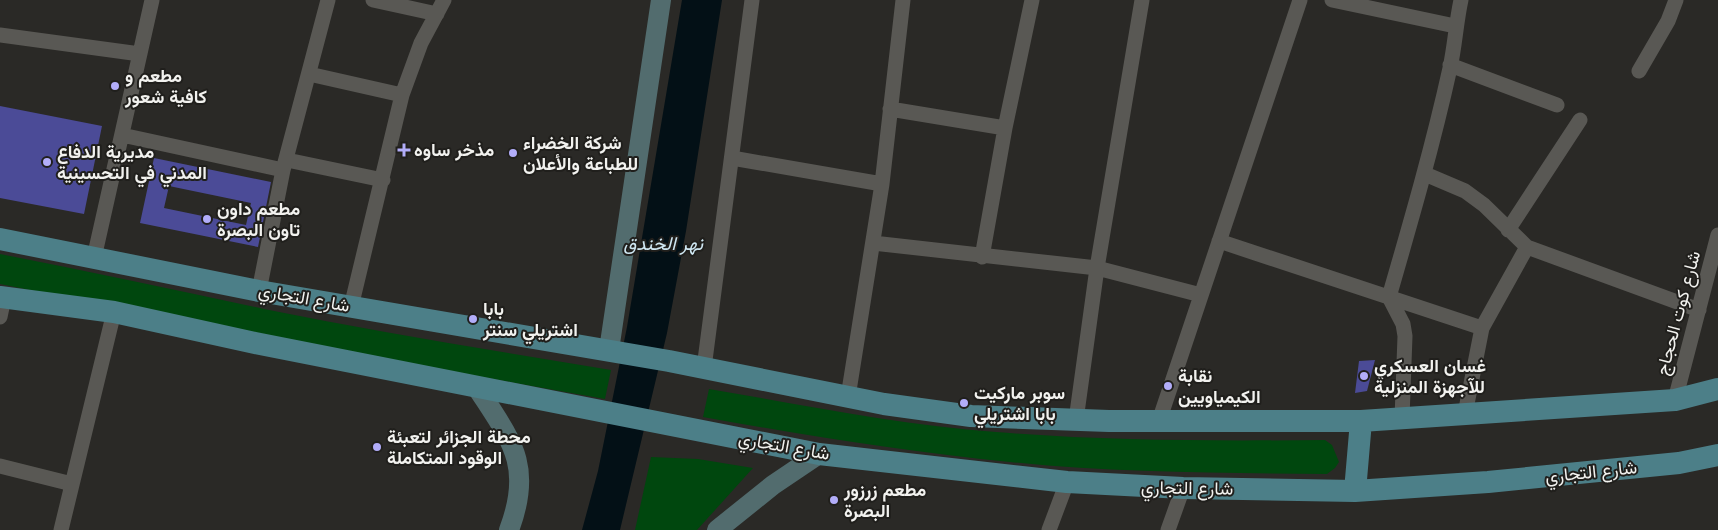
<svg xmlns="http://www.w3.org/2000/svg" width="1718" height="530" font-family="'Nunito Sans',Vazirmatn,sans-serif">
<rect width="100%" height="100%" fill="#2a2926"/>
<path fill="#00470e" d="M 0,254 C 88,271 176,290 264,309 C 379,332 495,351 611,370 L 605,399 L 330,350 L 0,284 Z
M 709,389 C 804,405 900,425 996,432 C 1106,441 1215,441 1325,440 L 1332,445 L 1339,462 L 1335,468 L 1327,474 C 1222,473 1115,473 1010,462 C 907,452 804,435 703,417 Z
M 651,457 L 698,459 L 753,468 L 697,530 L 635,530 Z"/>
<path fill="#031016" d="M 682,0 L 722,0 L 686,231 L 667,333 L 620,530 L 582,530 L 598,471 L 627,327 Z"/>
<path fill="#4b4b97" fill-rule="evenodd" d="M 0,106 L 102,126 L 84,214 L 0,198 Z
M 154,158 L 271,182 L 258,247 L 140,223 ZM 169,186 L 251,203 L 246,225 L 164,208 Z
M 1375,360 L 1367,391 L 1355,393 L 1359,361 Z"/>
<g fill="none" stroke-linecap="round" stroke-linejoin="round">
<path stroke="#595854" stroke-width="15" d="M 373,0 L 437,14
M 1332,0 L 1455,26
M 0,35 L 140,54
M 1450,65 L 1557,105
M 1639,71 L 1668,21 L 1676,0
M 309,74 L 402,95
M 890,109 L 1005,128
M 122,135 L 283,170
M 732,158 L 882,184
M 287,160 L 383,180
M 1425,174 L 1465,191 L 1484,205 L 1527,247 L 1699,310
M 1508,230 L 1580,120
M 1219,241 L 1482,328
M 873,243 L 1097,268 L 1201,295
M 982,257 L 1005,128 L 1032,0
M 94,258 L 152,0
M 259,291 L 283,170 L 328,0
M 351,307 L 402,95 L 421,43 L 444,0
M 0,317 L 4,298
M 704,368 L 752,0
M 848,397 L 882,184 L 903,0
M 1675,400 L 1718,235
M 1465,414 L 1482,328 L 1527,247
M 1402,418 L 1405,336 L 1403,324 L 1389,297 C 1411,221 1433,145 1450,68 C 1455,45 1456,23 1461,0
M 1076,420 L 1097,268 L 1142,0
M 1159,421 L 1300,0
M 0,466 L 72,484
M 61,530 L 114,312
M 1049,530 L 1067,482
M 1168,530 L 1183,488"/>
<path stroke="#526c6e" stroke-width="20" d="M 609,350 L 661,0
M 476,386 C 510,439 534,464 509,530
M 717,530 L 773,485 L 819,454"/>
<path stroke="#4c7f88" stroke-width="22" d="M 0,239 L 259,291 L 669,361 L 884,404 L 971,416 L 1109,421 L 1361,421 L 1675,400 L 1718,389
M 0,297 L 114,312 L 255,343 L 819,454 L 1067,482 L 1183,488 L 1355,491 L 1488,482 L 1679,463 L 1718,455
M 1355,491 L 1361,421"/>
</g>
<g fill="#b2adf9" stroke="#201f1c" stroke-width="2">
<circle cx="115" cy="86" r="5"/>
<path d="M401.5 142.5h5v5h5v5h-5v5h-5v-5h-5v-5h5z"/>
<circle cx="513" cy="153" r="5"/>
<circle cx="47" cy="162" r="5"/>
<circle cx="207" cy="219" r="5"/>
<circle cx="473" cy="319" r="5"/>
<circle cx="1364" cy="376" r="5"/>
<circle cx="1168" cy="386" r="5"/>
<circle cx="964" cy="403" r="5"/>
<circle cx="377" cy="447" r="5"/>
<circle cx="834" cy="500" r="5"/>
</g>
<g text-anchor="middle" stroke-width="4" stroke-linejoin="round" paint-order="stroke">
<g font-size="18" font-weight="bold" fill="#f2f2ef" stroke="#201f1c" text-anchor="start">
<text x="125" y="82">مطعم و<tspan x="125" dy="21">كافية شعور</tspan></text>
<text x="523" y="149">شركة الخضراء<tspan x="523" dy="21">للطباعة والأعلان</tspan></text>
<text x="414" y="156">مذخر ساوه</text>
<text x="57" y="158">مديرية الدفاع<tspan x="57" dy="21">المدني في التحسينية</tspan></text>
<text x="217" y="215">مطعم داون<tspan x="217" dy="21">تاون البصرة</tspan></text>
<text x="483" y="315">بابا<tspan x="483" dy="21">اشتريلي سنتر</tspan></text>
<text x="1374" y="372">غسان العسكري<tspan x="1374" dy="21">للآجهزة المنزلية</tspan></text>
<text x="1178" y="382">نقابة<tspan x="1178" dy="21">الكيمياويين</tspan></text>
<text x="974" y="399">سوبر ماركيت<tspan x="974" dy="21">بابا اشتريلي</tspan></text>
<text x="387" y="443">محطة الجزائر لتعبئة<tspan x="387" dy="21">الوقود المتكاملة</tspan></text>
<text x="844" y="496">مطعم زرزور<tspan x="844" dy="21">البصرة</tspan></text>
</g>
<g font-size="18" fill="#f2f2ef" stroke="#201f1c">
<text transform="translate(304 298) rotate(10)" y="6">شارع التجاري</text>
<text transform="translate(1678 313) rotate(-75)" y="6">شارع كوت الحجاج</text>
<text transform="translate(784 446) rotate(10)" y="6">شارع التجاري</text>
<text transform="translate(1591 472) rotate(-6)" y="6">شارع التجاري</text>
<text transform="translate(1187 488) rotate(1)" y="6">شارع التجاري</text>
</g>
<g font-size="19" font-style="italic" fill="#cfe7f2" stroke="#201f1c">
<text x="663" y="250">نهر الخندق</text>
</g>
</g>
</svg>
